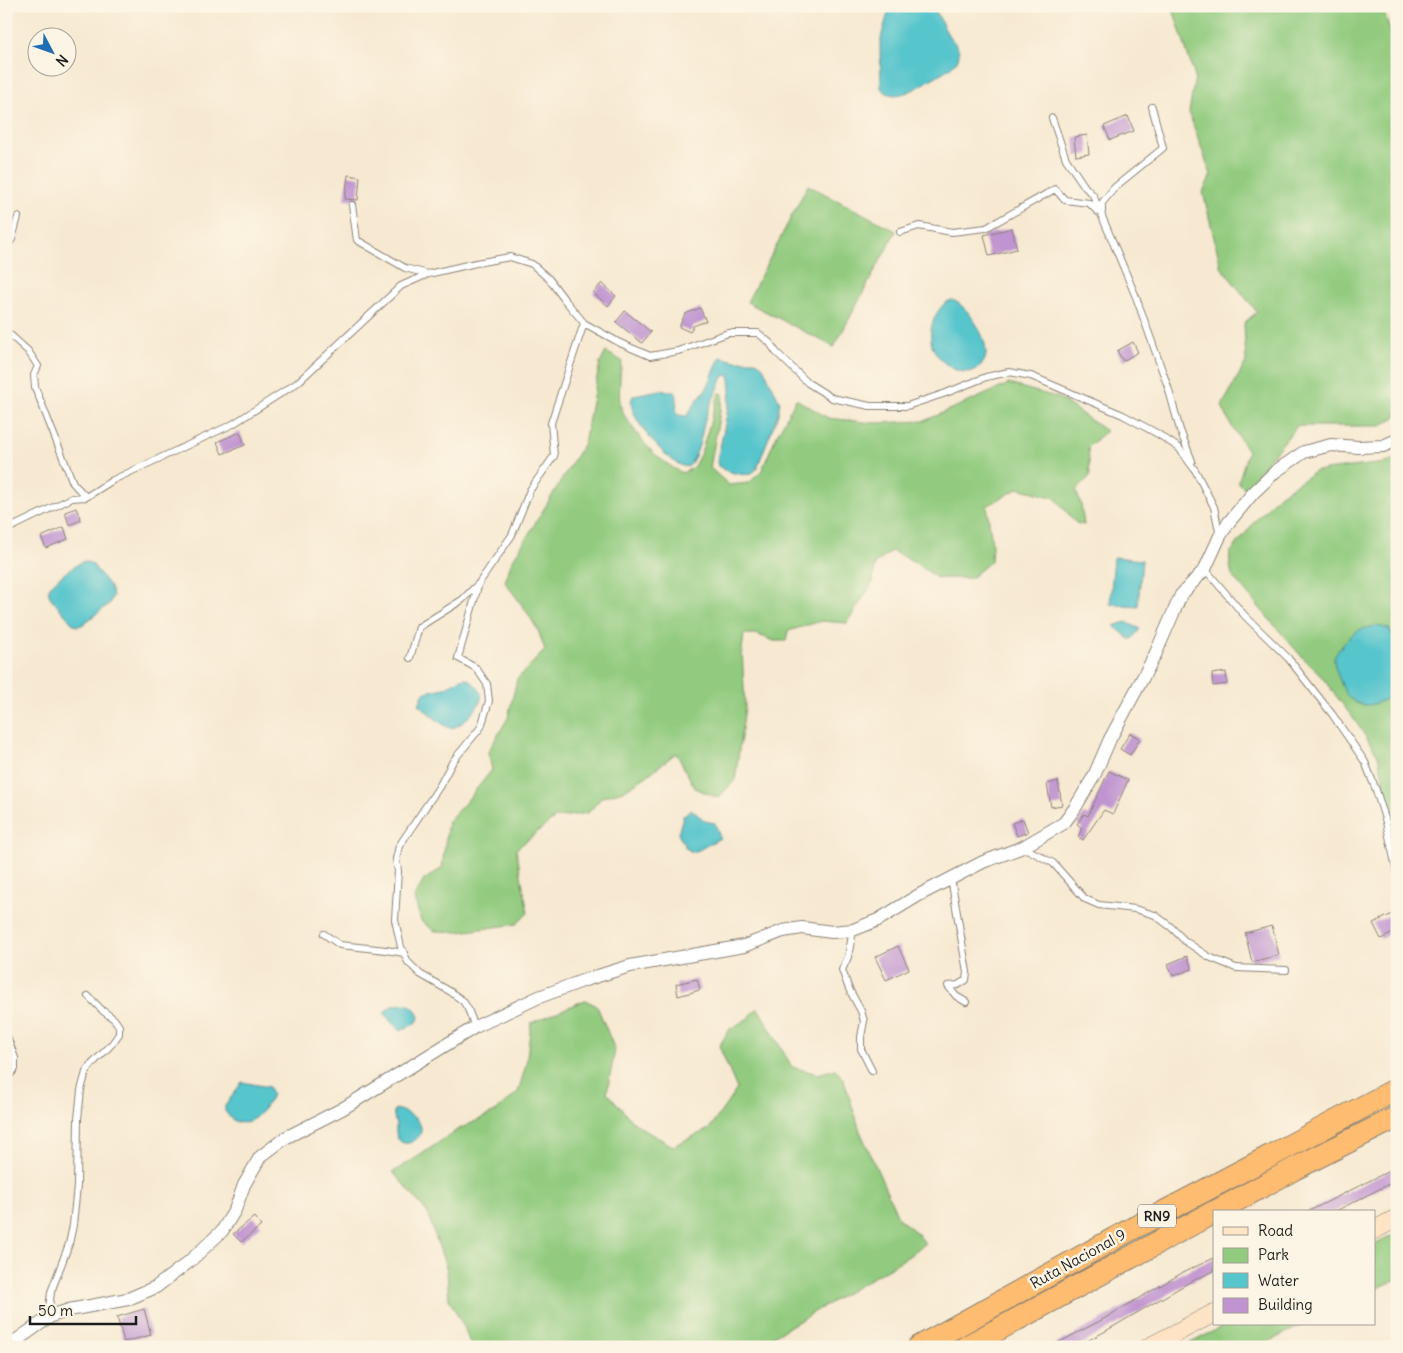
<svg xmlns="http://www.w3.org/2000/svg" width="1403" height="1353" font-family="Delius,sans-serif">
<rect width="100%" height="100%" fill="#fcf5e5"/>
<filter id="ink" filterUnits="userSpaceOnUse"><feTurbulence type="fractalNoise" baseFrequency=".02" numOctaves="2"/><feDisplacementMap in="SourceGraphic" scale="10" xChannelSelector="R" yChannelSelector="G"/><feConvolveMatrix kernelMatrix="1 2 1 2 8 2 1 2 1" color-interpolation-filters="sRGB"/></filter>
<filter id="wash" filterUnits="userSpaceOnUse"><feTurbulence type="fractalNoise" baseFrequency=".0096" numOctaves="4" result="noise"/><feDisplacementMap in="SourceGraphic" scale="20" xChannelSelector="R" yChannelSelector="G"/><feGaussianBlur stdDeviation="1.12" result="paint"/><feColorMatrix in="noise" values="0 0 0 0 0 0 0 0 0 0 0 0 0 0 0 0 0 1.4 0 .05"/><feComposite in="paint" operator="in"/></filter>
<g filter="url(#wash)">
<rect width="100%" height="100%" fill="#f7e9d1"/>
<path fill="#92cb7f" stroke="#57744e" d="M 1174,6 L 1382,6 L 1397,51 L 1397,416 L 1381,426 L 1297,426 L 1245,488 L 1238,483 L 1248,451 L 1231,425 L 1222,406 L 1246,362 L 1244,323 L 1257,312 L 1221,267 L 1203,192 L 1211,175 L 1189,113 L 1195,77 L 1173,9 Z
M 808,185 L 896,231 L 834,347 L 747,302 Z
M 606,352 L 622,361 C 620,371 618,399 621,408 C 623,415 629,422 633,428 C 648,450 659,460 682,473 L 693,468 L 701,453 L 719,393 L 723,394 L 710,468 L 729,485 L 749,483 L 762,470 L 775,439 L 796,399 L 828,418 L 873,423 L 924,421 L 1009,384 L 1059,398 L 1106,431 L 1088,447 L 1090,476 L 1076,491 L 1081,504 L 1084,525 L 1076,523 L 1055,498 L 1019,488 L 987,506 L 992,544 L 991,561 L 971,578 L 937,578 L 913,561 L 892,551 L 875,564 L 873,582 L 847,623 L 821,621 L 788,631 L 786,641 L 774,641 L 756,634 L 744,634 L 742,650 L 745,707 L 735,780 L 718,798 L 695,788 L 676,753 L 644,778 L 623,791 L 602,797 L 588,813 L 555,818 L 516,849 L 528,913 L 517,924 L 459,932 L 435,931 L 421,921 L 414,897 L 424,880 L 442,868 L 448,821 L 465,803 L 492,770 L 488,752 L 508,718 L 517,679 L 545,650 L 538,630 L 527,612 L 505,582 L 511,563 L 584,443 L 596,382 L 600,363 Z
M 1397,458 L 1397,823 L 1386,791 L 1378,755 L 1356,722 L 1318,672 L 1302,657 L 1233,577 C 1230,569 1229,561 1230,553 L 1255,521 L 1279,495 L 1316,471 L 1386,463 Z
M 585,1000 L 597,1006 L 615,1050 L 607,1092 L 632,1121 L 651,1134 L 673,1146 L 709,1129 L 737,1089 L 719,1046 L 730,1029 L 747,1019 L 758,1008 L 792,1067 L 818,1074 L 835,1069 L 844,1080 L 860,1131 L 899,1219 L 917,1233 L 925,1243 L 909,1256 L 755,1347 L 471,1347 L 465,1329 L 449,1299 L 447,1270 L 427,1212 L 393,1172 L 416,1158 L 457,1130 L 495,1112 L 518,1092 L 526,1065 L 531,1023 Z
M 1397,1233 L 1397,1279 L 1374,1290 L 1374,1245 Z
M 1227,1324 L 1304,1324 L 1258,1347 L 1183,1347 Z"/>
<path fill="#57c5cc" stroke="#3a7074" d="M 890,6 L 932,6 C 939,14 942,25 947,33 C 951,40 959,45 959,53 C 959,56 958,61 955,63 C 949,69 940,74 933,78 C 920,86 894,105 881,88 L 880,45 L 882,34 Z
M 952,300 C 968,304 995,347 983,363 C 967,384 938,364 932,345 C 929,335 931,324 936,315 C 940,308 944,302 952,300 Z
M 721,357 L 735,361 L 755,361 L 758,362 L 763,367 L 780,402 L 778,414 L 757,468 L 752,474 C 741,476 727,472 718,466 L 717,461 C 720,446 735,386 729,376 L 726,375 L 723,377 C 718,390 710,403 706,416 C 702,429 701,443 695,456 C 693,459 691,464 689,466 C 677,474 618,410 634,395 C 646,393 664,387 676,393 L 677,397 L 676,413 L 678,415 L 687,416 L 696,401 L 707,388 L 719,360 Z
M 1114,557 L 1142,560 L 1138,606 L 1110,604 Z
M 84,561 L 92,564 L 110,587 L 113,596 L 109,604 L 82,625 L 77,626 L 72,623 L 50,597 C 49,594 48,592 49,589 C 52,581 75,565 84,561 Z
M 1126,622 L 1140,629 L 1131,640 L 1114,626 Z
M 1379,626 L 1389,629 L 1397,642 L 1397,688 C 1390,698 1375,706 1364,705 C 1357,705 1351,699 1346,694 C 1342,686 1334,668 1334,660 C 1334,654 1338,650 1342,646 C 1355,631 1358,628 1379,626 Z
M 466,678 C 473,682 483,690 481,699 C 479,708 460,728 451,728 C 443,727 426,710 419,705 L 423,694 L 426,692 L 444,688 L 461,679 Z
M 691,809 L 705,821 L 715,823 L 720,838 L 699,850 L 692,852 L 686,848 L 678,834 L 683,816 Z
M 402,1004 C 412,1004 417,1009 419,1018 L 417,1022 L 401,1031 L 391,1022 L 384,1012 L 392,1006 Z
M 242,1082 L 269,1087 L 272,1094 C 268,1107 249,1131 233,1120 C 230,1118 227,1114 225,1111 L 225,1106 Z
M 396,1109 C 445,1124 409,1153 399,1140 C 395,1136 396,1130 396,1125 C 395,1120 393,1115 394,1110 Z"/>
<g id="blocks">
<path fill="#c094d0" d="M 1128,116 L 1134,131 L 1110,140 L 1104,126 Z
M 1087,135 L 1089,154 L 1076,156 L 1074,137 Z
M 348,175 L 360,177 L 358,200 L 345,199 Z
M 1012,228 L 1017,249 L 989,256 L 984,235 Z
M 602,283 L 616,296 L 608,306 L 593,293 Z
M 700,308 L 706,321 L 693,326 L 690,332 L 679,327 L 685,314 Z
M 625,311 L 651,332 L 642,343 L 616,322 Z
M 1133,342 L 1138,352 L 1123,361 L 1117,351 Z
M 240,432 L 245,445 L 222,454 L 217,442 Z
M 76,508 L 81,520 L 69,525 L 65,512 Z
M 64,527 L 68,539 L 46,548 L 41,537 Z
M 1226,672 L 1227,684 L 1213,686 L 1212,674 Z
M 1130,733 L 1140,739 L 1130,755 L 1120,749 Z
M 1109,771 L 1128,780 L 1113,814 L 1104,810 L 1083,840 L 1078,837 L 1082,828 L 1077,824 L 1084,814 L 1088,816 Z
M 1058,781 L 1062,805 L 1051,807 L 1047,784 Z
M 1023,819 L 1028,832 L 1017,836 L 1012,823 Z
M 1397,912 L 1397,931 L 1381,939 L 1373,923 Z
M 1272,926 L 1279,955 L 1252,962 L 1245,933 Z
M 898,946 L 909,969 L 886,980 L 875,957 Z
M 1187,956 L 1192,969 L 1173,976 L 1168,964 Z
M 697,979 L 700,990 L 678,996 L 676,984 Z
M 1397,1167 L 1397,1180 L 1334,1212 L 1307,1212 Z
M 254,1217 L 261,1226 L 241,1242 L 233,1234 Z
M 1214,1258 L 1214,1271 L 1188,1283 L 1104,1332 L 1076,1347 L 1050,1347 L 1100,1321 L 1182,1273 Z
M 144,1309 L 151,1335 L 124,1342 L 117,1317 Z"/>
</g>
</g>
<g filter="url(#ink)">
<use href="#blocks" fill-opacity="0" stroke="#8a8276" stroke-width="1"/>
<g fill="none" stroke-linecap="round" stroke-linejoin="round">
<g stroke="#8a8276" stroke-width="8">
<path id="lane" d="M 1052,118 L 1066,159 L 1085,187 L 1093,195 L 1136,297 L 1168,387 L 1180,430 L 1192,461
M 352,205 L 357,240 L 405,268 L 428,274
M 1102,212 L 1102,203 L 1115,187 L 1163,148 L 1152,107
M 900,232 L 919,226 L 952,232 L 986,228 L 1055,189 L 1065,200 L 1089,203 L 1098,212
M 6,248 L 12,239 L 18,217
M 6,331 L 28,351 L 38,366 L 34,375 L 35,387 L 73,483 L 86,497
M 6,530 L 72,498 L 86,497 L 113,480 L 233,424 L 297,383 L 401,286 L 428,274 L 476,263 L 510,257 L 532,264 L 549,279 L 564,299 L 584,323 L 620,343 L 650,356 L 678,351 L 728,333 L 758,333 L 770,343 L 776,352 L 808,383 L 832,398 L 870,406 L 907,406 L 946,393 L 986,377 L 1009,372 L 1031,376 L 1123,415 L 1158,434 L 1179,448 L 1195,470 L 1214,507 L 1220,536
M 1205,569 L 1245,616 L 1288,658 L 1332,714 L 1365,762 L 1376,790 L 1386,822 L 1397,873
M 410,658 L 419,627 L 462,600 L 479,583 L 512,535 L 530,490 L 554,456 L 551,423 L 584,323
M 1023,847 L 1053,863 L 1085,899 L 1099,905 L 1135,909 L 1155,915 L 1171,927 L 1185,941 L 1209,957 L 1236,968 L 1286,970
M 951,878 L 967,972 L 966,980 L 958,985 L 948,986 L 956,996 L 966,1002
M 853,930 L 848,957 L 842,970 L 849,989 L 861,1011 L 864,1021 L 861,1037 L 861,1049 L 872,1071
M 324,934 L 340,945 L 386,950 L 404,953
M 475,1027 L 468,1009 L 463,1001 L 451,992 L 420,974 L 408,962 L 401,947 L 395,920 L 398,871 L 396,859 L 399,846 L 439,787 L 453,761 L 481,727 L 489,701 L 487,684 L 476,668 L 458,658 L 479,583
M 6,1034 L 15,1058 L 15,1069 L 6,1079
M 46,1318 L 49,1308 L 51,1292 L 69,1244 L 73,1225 L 77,1186 L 78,1119 L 81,1090 L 86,1072 L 93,1063 L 111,1045 L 119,1034 L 119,1026 L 114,1019 L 103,1011 L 88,996"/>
</g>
<g stroke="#8a8276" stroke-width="14">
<path id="street" d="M 7,1347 L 51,1316 L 69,1310 L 128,1299 L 156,1287 L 190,1261 L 222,1231 L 235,1210 L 244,1185 L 260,1157 L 285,1138 L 342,1109 L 475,1027 L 539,997 L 585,980 L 630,966 L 744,946 L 783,931 L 802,928 L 832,932 L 853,930 L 878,920 L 919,895 L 983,862 L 1023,847 L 1064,823 L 1075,808 L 1094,776 L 1110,739 L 1155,655 L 1181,595 L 1205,569 L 1220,536 L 1229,522 L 1253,493 L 1276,471 L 1304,452 L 1331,445 L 1358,447 L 1383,446 L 1397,440"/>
</g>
<g stroke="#8a8276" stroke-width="19">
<path id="secondary" d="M 1374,1230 L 1397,1218
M 1149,1347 L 1214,1313"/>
</g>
<g stroke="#8a8276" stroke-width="24">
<path id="highway" d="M 1215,1212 L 1296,1168 L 1397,1117
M 919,1347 L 1128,1231 L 1397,1089
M 966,1347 L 1214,1212"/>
</g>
<use href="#lane" stroke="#fff" stroke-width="6"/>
<use href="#street" stroke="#fff" stroke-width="12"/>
<use href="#secondary" stroke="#fee4c5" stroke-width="18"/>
<use href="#highway" stroke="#fdbc6f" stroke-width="22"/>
</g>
</g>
<g text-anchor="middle" stroke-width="5" stroke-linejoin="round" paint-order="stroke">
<rect fill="#fcf5e5" stroke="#5f5d58" stroke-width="1" x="1138" y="1204.5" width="38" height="23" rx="4"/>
<g font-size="14" font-weight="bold" fill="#1c1c1c">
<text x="1157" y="1221">RN9</text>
</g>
<g font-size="15" fill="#1c1c1c" stroke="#fcf5e5">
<text transform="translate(1078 1259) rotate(-29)" y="5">Ruta Nacional 9</text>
</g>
</g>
<rect width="1403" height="1353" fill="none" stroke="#fcf5e5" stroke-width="25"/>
<rect x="1213" y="1210" width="162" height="115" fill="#fcf5e5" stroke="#a29e95"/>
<rect x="1223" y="1227" width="25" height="8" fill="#fee4c5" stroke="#a29e95"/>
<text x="1258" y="1236" font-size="15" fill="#1c1c1c">Road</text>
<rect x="1223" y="1248" width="25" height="15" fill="#92cb7f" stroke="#a29e95"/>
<text x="1258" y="1260" font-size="15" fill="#1c1c1c">Park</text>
<rect x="1223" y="1273" width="25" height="15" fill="#57c5cc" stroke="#a29e95"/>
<text x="1258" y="1286" font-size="15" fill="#1c1c1c">Water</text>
<rect x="1223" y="1298" width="25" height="15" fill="#c094d0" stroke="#a29e95"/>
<text x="1258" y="1310" font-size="15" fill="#1c1c1c">Building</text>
<g transform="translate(52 52) rotate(131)"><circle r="24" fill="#fcf5e5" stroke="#a29e95"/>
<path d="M0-4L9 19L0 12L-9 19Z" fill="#1f6fb2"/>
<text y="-8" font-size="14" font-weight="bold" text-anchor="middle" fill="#1c1c1c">N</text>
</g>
<path d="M30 1316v8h106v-8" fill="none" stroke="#1c1c1c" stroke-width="2.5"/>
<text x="38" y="1316" font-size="15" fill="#1c1c1c" stroke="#fcf5e5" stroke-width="4" paint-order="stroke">50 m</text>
</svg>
